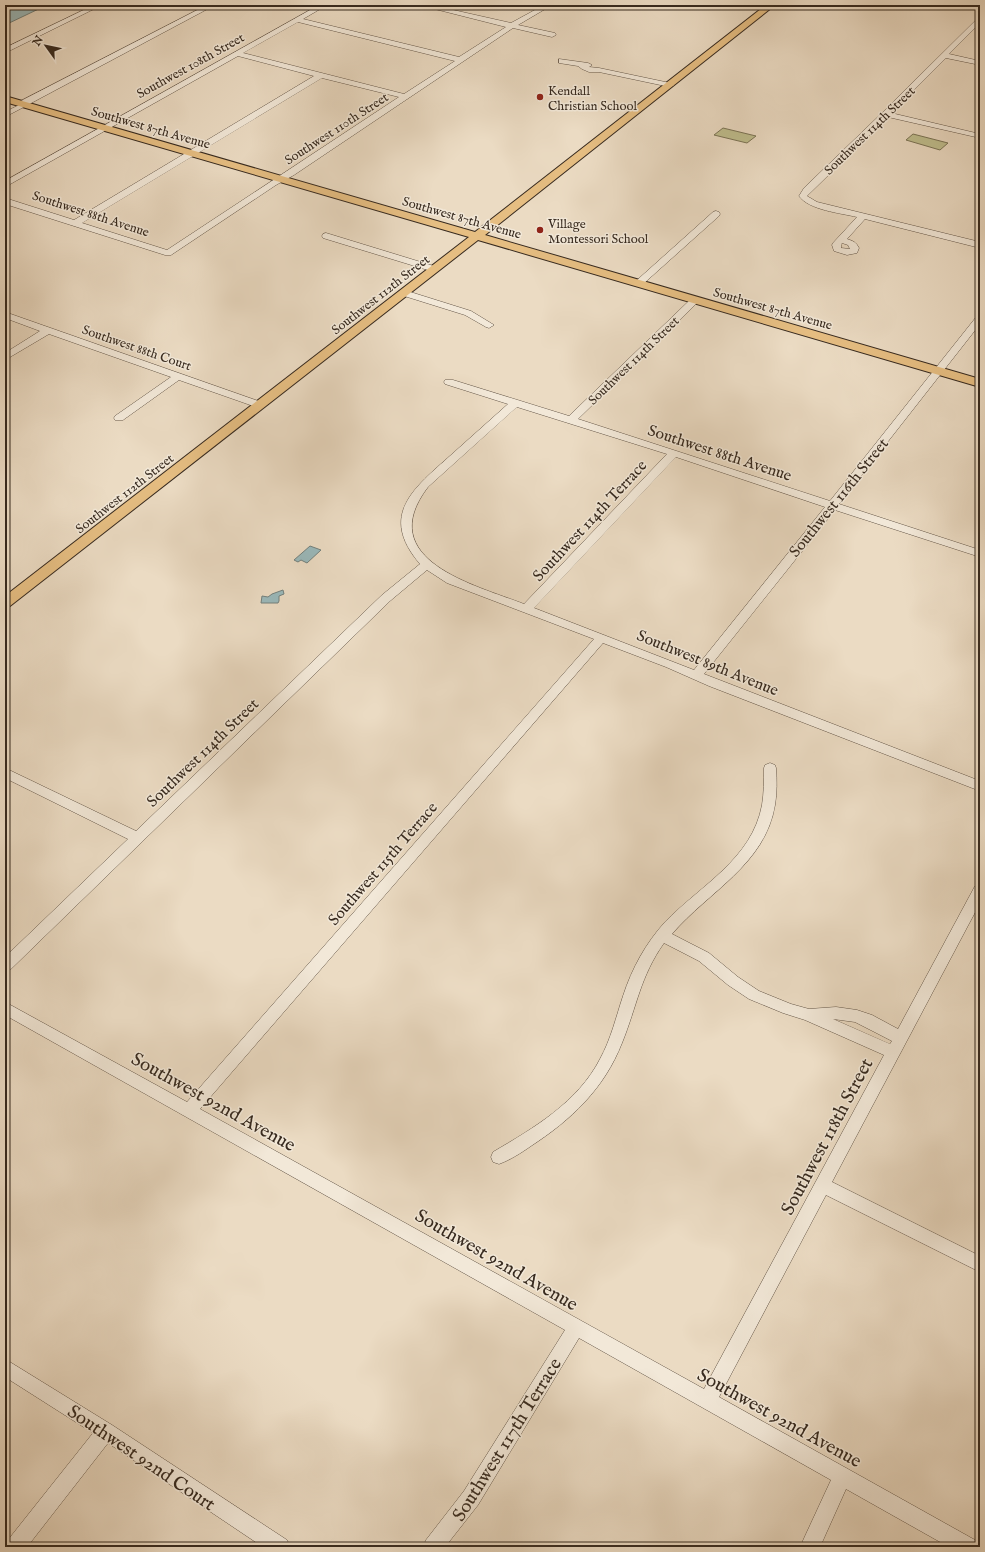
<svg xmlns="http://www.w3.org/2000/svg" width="985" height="1552" font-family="'IM FELL English',serif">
<rect width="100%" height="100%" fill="#ebdbc3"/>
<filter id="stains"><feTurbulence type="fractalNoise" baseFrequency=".005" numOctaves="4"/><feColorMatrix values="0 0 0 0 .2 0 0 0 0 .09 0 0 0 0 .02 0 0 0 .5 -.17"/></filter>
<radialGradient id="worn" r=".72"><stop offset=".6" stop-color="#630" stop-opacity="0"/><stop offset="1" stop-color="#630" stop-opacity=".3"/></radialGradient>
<path fill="#bfbe8e" stroke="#7b7456" d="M 723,128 L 756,136 L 747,143 L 714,135 Z
M 913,134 L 948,143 L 940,150 L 906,140 Z"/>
<path fill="#9ab9bb" stroke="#72807d" d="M 5,5 L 47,5 L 5,25 Z
M 310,546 L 321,550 L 307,563 L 301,560 L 298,562 L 294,560 Z
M 283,590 L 284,594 L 279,596 L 279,601 L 278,603 L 261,603 L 262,596 L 268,597 L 272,594 Z"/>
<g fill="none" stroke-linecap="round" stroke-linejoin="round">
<g stroke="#645648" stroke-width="1">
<path id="minor" d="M 94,5 L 102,5 L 5,53 L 5,48 Z
M 207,5 L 215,5 L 5,117 L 5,112 L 19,105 L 19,102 Z
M 319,5 L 327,5 L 303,19 L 459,57 L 506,27 L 419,5 L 431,5 L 511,23 L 544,5 L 552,5 L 518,25 L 555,33 L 556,35 L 552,37 L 513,28 L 294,175 L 276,185 L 171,255 L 165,255 L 5,204 L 5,198 L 74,220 L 314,76 L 238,56 L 5,187 L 5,181 ZM 298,22 L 455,61 L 404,94 L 243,53 ZM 322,78 L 399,97 L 167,250 L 82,223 Z
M 980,17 L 980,23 L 949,54 L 980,61 L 980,65 L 946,58 L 891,113 L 980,134 L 980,138 L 888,117 L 807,196 L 817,202 L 980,242 L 980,248 L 865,219 L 847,239 C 853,241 856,242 859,248 L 857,253 L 847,255 L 834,251 L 832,245 L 833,243 L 857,217 C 840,213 809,210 799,196 L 804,188 L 883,112 L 978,18 ZM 842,243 L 848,245 L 850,249 L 841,248 L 841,245 Z
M 559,59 L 588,63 L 592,65 L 589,67 L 599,68 L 670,83 L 674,85 L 670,87 L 599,72 L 589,72 L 582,69 L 578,66 L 559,63 Z
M 716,211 L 719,212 L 720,214 L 719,216 L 642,285 L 636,285 L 634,283 L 636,281 L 713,212 Z
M 326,233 L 437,267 L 439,269 L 434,272 L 431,271 L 323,238 L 322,236 L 323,234 Z
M 404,290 L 471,311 L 494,325 L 489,328 L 486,327 L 465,315 L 401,295 L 399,293 L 401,291 Z
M 695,297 L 698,298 L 700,300 L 698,302 L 578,419 L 830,501 L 977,316 L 980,315 L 980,324 L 839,504 L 980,550 L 980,557 L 835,510 L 704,674 L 980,781 L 980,791 L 709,686 L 666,667 L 603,643 L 200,1109 L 704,1389 L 884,1055 L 805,1020 L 783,1013 L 749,999 L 728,985 L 699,961 L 664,943 C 640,977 637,1006 622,1043 C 604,1089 571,1120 531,1146 C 521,1153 510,1160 499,1164 L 493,1162 L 491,1157 L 493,1152 C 534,1128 578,1102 600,1059 C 611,1039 616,1017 623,996 C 632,968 646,943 665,922 C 701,885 752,859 762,805 C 764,793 764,780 764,768 L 765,765 L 770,763 L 775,765 L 776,768 C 777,780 777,793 775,805 C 765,865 709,891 672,934 L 709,953 L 738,977 L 759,991 L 791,1004 L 809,1009 L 836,1007 L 857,1010 L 872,1015 L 898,1029 L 975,886 L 980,885 L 980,903 L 832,1182 L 980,1256 L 980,1272 L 826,1195 L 719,1397 L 975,1540 L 978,1547 L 949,1547 L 846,1489 L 820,1547 L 800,1547 L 831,1480 L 579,1338 L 478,1505 L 445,1547 L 423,1547 L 426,1540 L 464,1491 L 565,1330 L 5,1015 L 5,1002 L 187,1102 L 594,639 L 447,583 L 427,570 L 390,601 L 10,970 L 5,972 L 5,957 L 128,839 L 5,778 L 5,768 L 136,831 L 382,595 L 420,564 C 378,515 414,488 451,455 C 470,438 489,421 508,404 L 445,384 L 444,382 L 445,380 L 453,380 L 569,416 L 692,298 ZM 517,407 L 667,454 L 524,604 C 475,585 372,560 428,487 ZM 676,457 L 825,507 L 694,670 L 534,608 ZM 833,1019 L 855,1022 L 892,1041 L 890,1044 Z
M 5,312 L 264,403 L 265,405 L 260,408 L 256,407 L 179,380 L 123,420 L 115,420 L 114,418 L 115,416 L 171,377 L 49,334 L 5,360 L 5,353 L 40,331 L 5,318 Z
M 5,1359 L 112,1425 L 287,1540 L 290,1547 L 263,1547 L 108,1443 L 27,1547 L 5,1547 L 8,1540 L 93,1433 L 5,1377 Z"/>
</g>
<g stroke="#372a1f" stroke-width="2">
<path id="major" d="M 766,5 L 775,5 L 485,235 L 980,379 L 980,387 L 478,240 L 10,606 L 5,608 L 5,596 L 469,237 L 5,102 L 5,96 L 475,232 Z"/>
</g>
<use href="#minor" fill="#f2e8d8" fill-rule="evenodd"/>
<use href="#major" fill="#e6be82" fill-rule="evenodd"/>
</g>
<g fill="#8f2418" stroke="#f2e8d8" stroke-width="1.5">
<circle cx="540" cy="97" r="4"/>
<circle cx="540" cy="230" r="4"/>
</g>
<g text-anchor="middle" stroke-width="3" stroke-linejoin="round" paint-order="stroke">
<g font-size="13" fill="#372a1f" stroke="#f2e8d8">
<text transform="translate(190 65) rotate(-29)" y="5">Southwest 108th Street</text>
<text transform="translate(151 127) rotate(16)" y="5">Southwest 87th Avenue</text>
<text transform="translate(336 128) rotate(-33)" y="5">Southwest 110th Street</text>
<text transform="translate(869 130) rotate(-44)" y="5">Southwest 114th Street</text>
<text transform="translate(91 213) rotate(18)" y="5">Southwest 88th Avenue</text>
<text transform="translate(462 217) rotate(16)" y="5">Southwest 87th Avenue</text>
<text transform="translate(380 294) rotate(-38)" y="5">Southwest 112th Street</text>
<text transform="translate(773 308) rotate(16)" y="5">Southwest 87th Avenue</text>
<text transform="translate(137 347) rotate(19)" y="5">Southwest 88th Court</text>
<text transform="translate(633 360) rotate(-44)" y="5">Southwest 114th Street</text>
<text transform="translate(124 493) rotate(-38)" y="5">Southwest 112th Street</text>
</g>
<g font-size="13" fill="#372a1f" stroke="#f2e8d8" text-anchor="start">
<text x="548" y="95">Kendall<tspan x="548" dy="15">Christian School</tspan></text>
<text x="548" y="228">Village<tspan x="548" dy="15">Montessori School</tspan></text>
</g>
<g font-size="16" fill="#372a1f" stroke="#f2e8d8">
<text transform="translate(720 452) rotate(18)" y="6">Southwest 88th Avenue</text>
<text transform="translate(838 497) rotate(-51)" y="6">Southwest 116th Street</text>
<text transform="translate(589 520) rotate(-47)" y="6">Southwest 114th Terrace</text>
<text transform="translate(708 662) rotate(22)" y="6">Southwest 89th Avenue</text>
<text transform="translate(202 752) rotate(-44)" y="6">Southwest 114th Street</text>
<text transform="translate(382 863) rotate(-49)" y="6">Southwest 115th Terrace</text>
</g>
<g font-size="19" fill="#372a1f" stroke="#f2e8d8">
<text transform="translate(214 1101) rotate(29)" y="7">Southwest 92nd Avenue</text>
<text transform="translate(826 1136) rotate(-62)" y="7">Southwest 118th Street</text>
<text transform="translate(497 1259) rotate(30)" y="7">Southwest 92nd Avenue</text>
<text transform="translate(780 1417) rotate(29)" y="7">Southwest 92nd Avenue</text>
<text transform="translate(506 1439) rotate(-58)" y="7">Southwest 117th Terrace</text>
<text transform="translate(142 1457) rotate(34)" y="7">Southwest 92nd Court</text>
</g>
</g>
<rect width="985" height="1552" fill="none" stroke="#ebdbc3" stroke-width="20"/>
<rect x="6" y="6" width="973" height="1540" fill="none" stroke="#372a1f" stroke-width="2"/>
<rect x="10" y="10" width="965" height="1532" fill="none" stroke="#372a1f"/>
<g transform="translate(46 46) rotate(303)" stroke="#f2e8d8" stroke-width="3" paint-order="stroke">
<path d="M0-3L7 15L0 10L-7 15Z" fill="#372a1f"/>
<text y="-6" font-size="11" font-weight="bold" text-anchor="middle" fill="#372a1f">N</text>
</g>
<rect width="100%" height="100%" filter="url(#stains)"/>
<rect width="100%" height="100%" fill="url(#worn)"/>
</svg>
